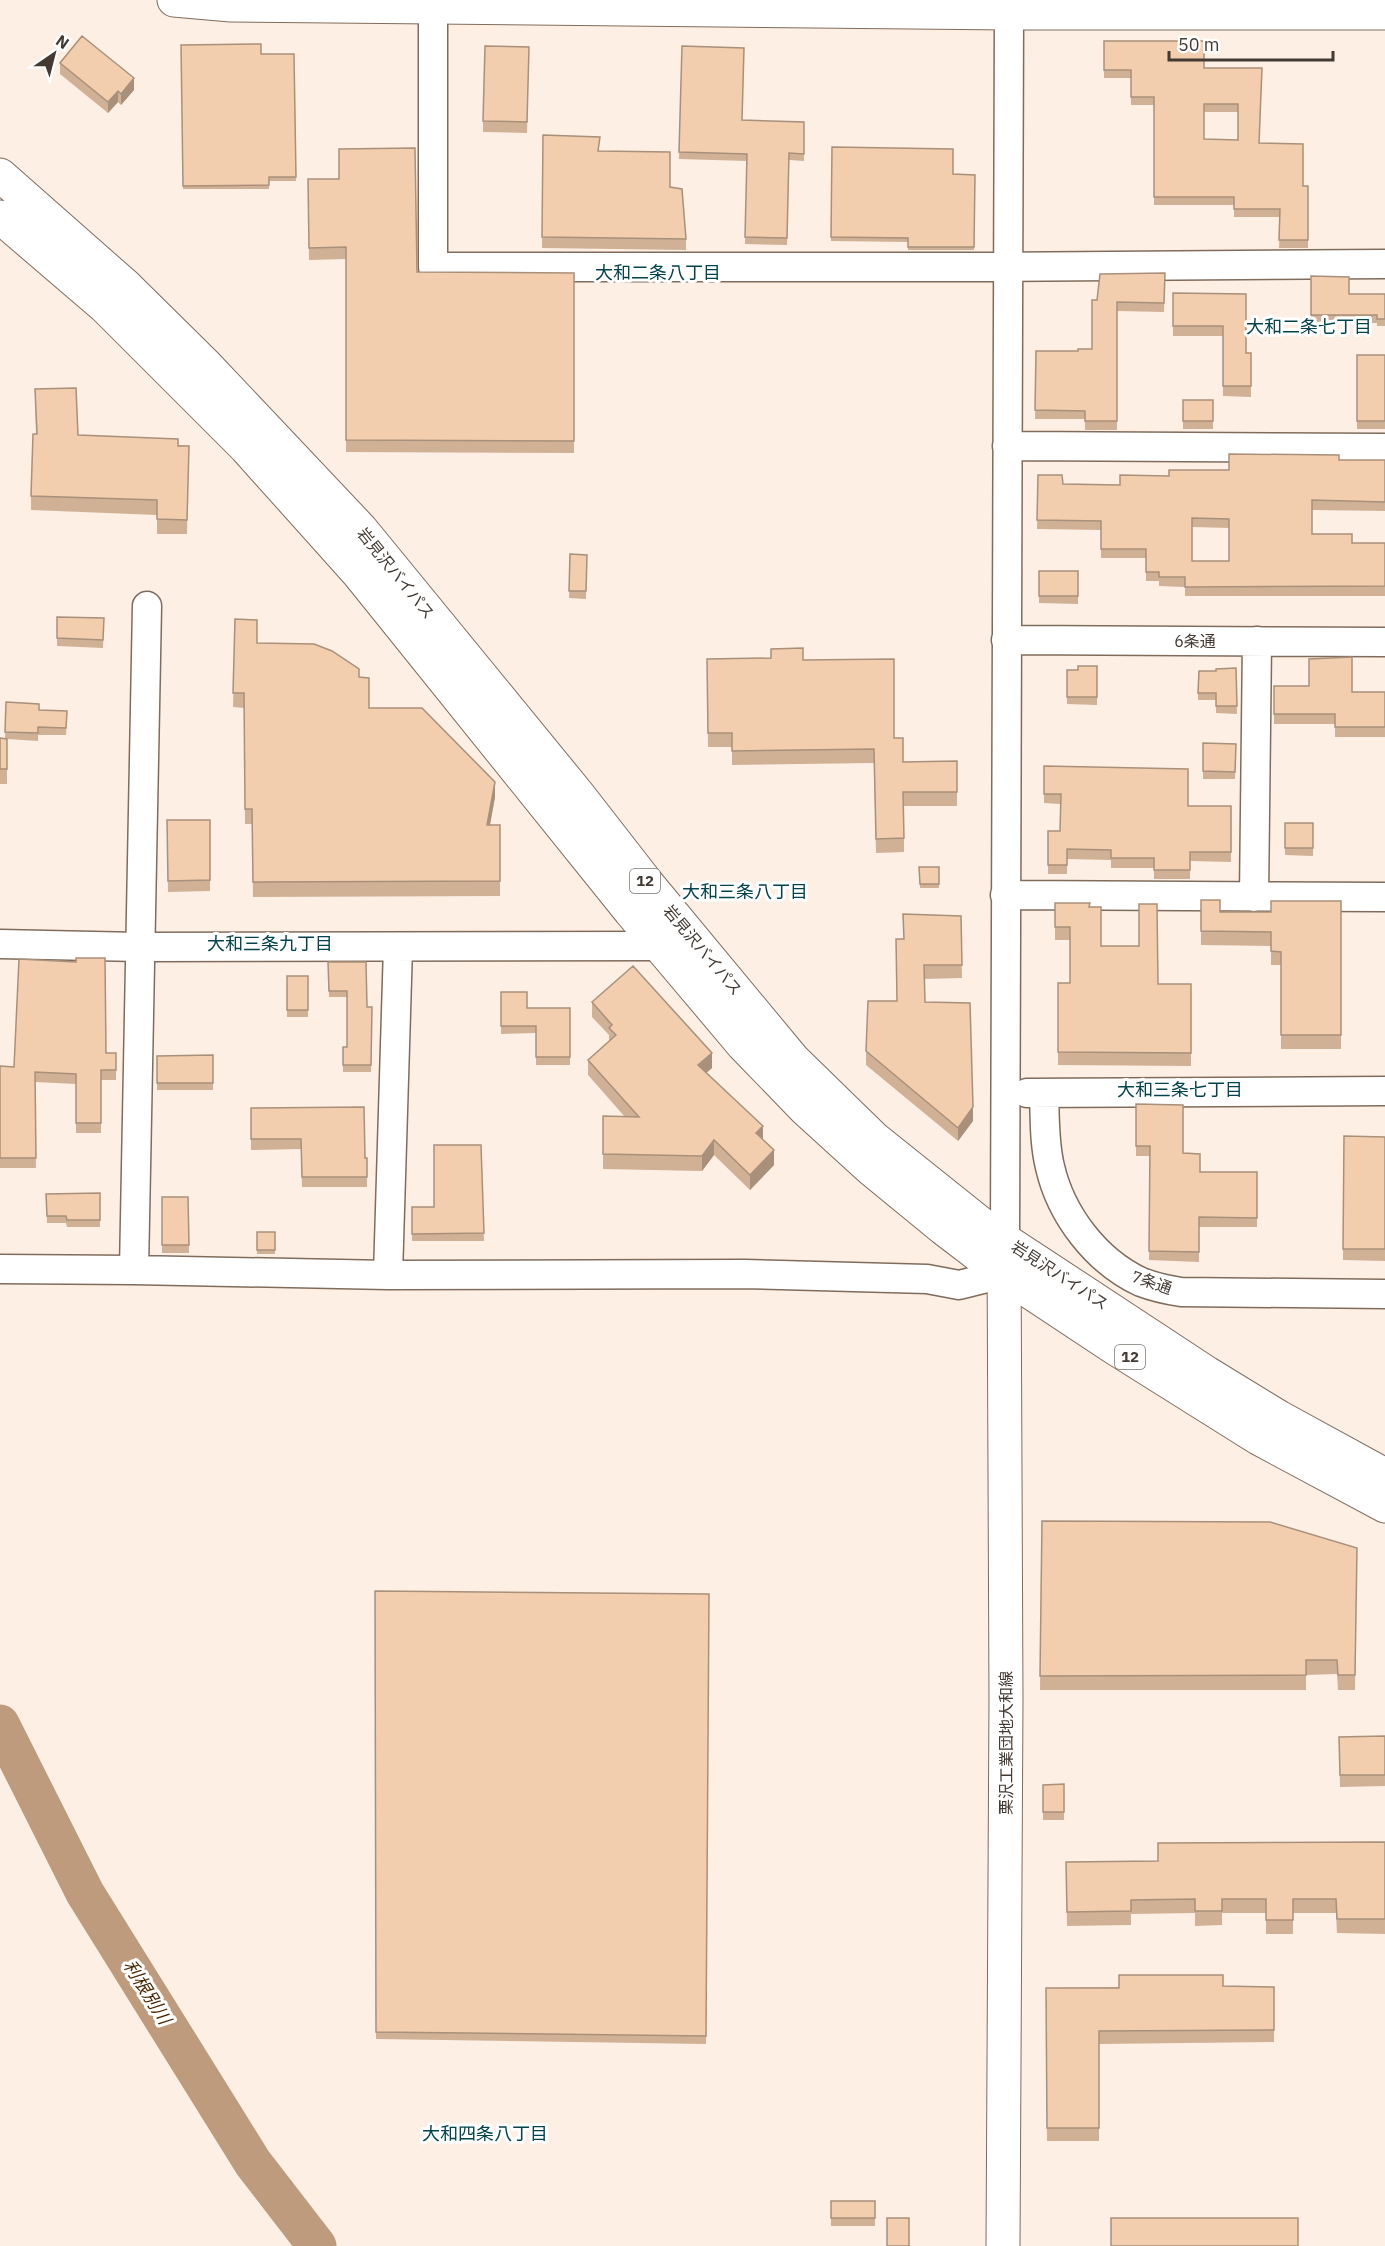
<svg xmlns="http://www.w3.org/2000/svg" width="1385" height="2246" font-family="'IBM Plex Sans','Noto Sans JP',sans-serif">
<rect width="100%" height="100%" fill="#fdefe4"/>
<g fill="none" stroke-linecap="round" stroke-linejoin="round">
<path stroke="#be9b7d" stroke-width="39" d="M 0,1724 L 85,1893 L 253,2163 L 317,2246"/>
<g stroke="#806c5c" stroke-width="31">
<path id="minor" d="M 433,7 L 433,267 L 985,267 L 1385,264
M 1007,446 L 1385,448
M 147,606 L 134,1270 L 388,1275 L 744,1274 L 927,1279 L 959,1285 L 1003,1274
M 1006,640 L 1385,642
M 1005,895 L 1385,897
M 1254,897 L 1257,641
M 0,944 L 139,947 L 659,946
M 1027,1093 L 1385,1091
M 1044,1094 C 1045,1118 1044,1143 1050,1167 C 1061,1215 1096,1261 1141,1282 C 1154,1287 1168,1290 1181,1292 L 1385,1294
M 1005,1239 L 1009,13
M 0,1269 L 134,1270
M 388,1275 L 398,947"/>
</g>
<g stroke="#806c5c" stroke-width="35">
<path id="major" d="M 174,0 L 231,5 L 1009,13 L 1385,13
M 1003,2246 L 1006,1698 L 1004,1249"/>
</g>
<g stroke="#806c5c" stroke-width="35">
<path id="highway" d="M 0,175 L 126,286 L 207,366 L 361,529 L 577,793 L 647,883 L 793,1059 L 875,1139 L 985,1227 L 1207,1373 L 1279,1417 L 1385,1475
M 0,217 L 105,307 L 246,448 L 358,573 L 630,911 L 743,1045 L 805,1109 L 872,1170 L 944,1229 L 1003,1274 L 1113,1347 L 1258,1438 L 1385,1506"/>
</g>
<use href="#minor" stroke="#fff" stroke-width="28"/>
<use href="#major" stroke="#fff" stroke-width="33"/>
<use href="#highway" stroke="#fff" stroke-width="33"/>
</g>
<path fill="#d0b196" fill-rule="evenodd" d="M 1104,41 L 1204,68 L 1262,68 L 1259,143 L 1303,186 L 1308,186 L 1308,248 L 1279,248 L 1280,217 L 1234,217 L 1234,205 L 1154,205 L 1154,105 L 1131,105 L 1131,78 L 1104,78 ZM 1204,112 L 1238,112 L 1238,140 L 1204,139 Z
M 181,45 L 261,54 L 294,54 L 296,181 L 269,181 L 269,189 L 183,189 Z
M 682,46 L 742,120 L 804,122 L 804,161 L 789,160 L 787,245 L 745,244 L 747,161 L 679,159 Z
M 529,47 L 527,133 L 483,132 L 483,121 Z
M 60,63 L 134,90 L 121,105 L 118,102 L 108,113 L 60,74 Z
M 543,135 L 600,151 L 670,187 L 686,239 L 686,250 L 542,248 Z
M 832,147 L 953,174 L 975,175 L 974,250 L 908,250 L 908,242 L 831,241 Z
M 308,179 L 417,272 L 574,273 L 574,453 L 346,452 L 346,259 L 309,260 Z
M 1165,273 L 1164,312 L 1117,311 L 1117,430 L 1085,430 L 1085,419 L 1035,419 L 1036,351 L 1078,351 L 1092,349 L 1097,300 Z
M 1311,276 L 1349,294 L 1385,294 L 1385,326 L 1377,326 L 1377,323 L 1311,322 Z
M 1173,293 L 1246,294 L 1246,353 L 1251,353 L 1251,397 L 1223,396 L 1223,336 L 1173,336 Z
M 1357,355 L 1385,355 L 1385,429 L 1357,429 Z
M 35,389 L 78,435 L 189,446 L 187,534 L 157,534 L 157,515 L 31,510 L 31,496 L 36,434 Z
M 1183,400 L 1213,400 L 1213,429 L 1183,429 Z
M 1339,460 L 1385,460 L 1385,511 L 1312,510 L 1312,534 L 1352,543 L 1385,543 L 1385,596 L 1185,596 L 1185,587 L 1159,586 L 1159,581 L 1146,581 L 1146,558 L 1101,558 L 1101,530 L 1037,529 L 1038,475 L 1063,484 L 1120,485 L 1169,476 ZM 1192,527 L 1229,528 L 1229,561 L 1192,561 Z
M 570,554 L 587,555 L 586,599 L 569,598 Z
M 1039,571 L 1078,571 L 1078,604 L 1039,603 Z
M 57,617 L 104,618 L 103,648 L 57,646 Z
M 235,619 L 257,643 L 359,677 L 369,708 L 495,797 L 490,825 L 500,825 L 500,896 L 253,897 L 252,824 L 245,824 L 244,708 L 233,707 Z
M 707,659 L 803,660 L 894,738 L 903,762 L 957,761 L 957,806 L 904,806 L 904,852 L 876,853 L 874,763 L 732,765 L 732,747 L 708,747 Z
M 1097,666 L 1097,705 L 1067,704 L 1067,670 L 1078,670 Z
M 1236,668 L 1237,714 L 1216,713 L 1216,700 L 1198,700 L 1198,693 L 1216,671 Z
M 1274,686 L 1352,692 L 1385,692 L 1385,737 L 1335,737 L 1335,724 L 1274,724 Z
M 6,702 L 39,710 L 67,711 L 66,735 L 38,735 L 38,741 L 7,739 L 7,784 L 0,784 L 0,738 L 5,739 Z
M 1203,743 L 1236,744 L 1235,779 L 1203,779 Z
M 1044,766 L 1188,806 L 1231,806 L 1231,862 L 1190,861 L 1190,879 L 1154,879 L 1154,868 L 1111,868 L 1111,860 L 1067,859 L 1067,874 L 1048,874 L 1048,831 L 1060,831 L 1060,804 L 1044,803 Z
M 167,820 L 210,820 L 210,891 L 168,892 Z
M 1285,823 L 1313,823 L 1313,856 L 1285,855 Z
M 919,867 L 939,867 L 939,888 L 920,888 Z
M 1201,900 L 1220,912 L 1271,912 L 1341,901 L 1341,1049 L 1281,1049 L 1281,965 L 1271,965 L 1271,946 L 1201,945 Z
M 1055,903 L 1089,907 L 1101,946 L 1158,984 L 1191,984 L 1191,1066 L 1058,1065 L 1058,983 L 1070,983 L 1070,940 L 1055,940 Z
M 903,914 L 961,916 L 962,978 L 924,979 L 925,1002 L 973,1121 L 958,1141 L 866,1065 L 866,1051 L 897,1001 L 904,939 Z
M 328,962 L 367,1007 L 372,1007 L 371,1072 L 343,1072 L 343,1047 L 347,1047 L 347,997 L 329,997 Z
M 287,976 L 308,976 L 308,1017 L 287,1017 Z
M 501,992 L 527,1008 L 570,1008 L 570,1065 L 536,1065 L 536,1033 L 501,1034 Z
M 592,1002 L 712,1068 L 706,1073 L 763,1139 L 774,1165 L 750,1190 L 714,1155 L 702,1171 L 603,1169 L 603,1116 L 625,1117 L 588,1075 L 588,1060 L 609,1041 L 609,1035 L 592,1017 Z
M 106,1053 L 116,1053 L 116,1080 L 101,1080 L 101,1133 L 76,1133 L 76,1084 L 35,1082 L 36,1168 L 0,1168 L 0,1066 L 14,1067 Z
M 213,1055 L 213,1090 L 157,1090 L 157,1056 Z
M 1136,1104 L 1200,1172 L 1257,1172 L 1257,1227 L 1199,1227 L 1199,1262 L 1149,1260 L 1150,1156 L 1136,1156 Z
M 251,1108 L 367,1158 L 367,1187 L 302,1187 L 301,1149 L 251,1150 Z
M 1344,1136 L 1385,1137 L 1385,1261 L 1343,1260 Z
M 481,1145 L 484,1241 L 412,1241 L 412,1207 L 434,1207 Z
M 100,1193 L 100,1227 L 67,1227 L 66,1223 L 47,1223 L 46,1194 Z
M 162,1197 L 188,1197 L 189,1253 L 162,1253 Z
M 257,1232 L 275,1232 L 275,1254 L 257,1254 Z
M 1042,1521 L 1357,1548 L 1355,1690 L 1338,1690 L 1337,1674 L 1306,1675 L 1306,1690 L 1040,1690 Z
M 375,1591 L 709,1594 L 706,2044 L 376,2039 Z
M 1385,1736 L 1385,1786 L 1340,1787 L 1339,1737 Z
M 1064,1784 L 1064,1820 L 1043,1820 L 1043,1785 Z
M 1385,1842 L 1385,1934 L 1337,1933 L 1336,1913 L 1293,1913 L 1293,1934 L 1266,1934 L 1266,1913 L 1222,1913 L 1222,1925 L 1195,1926 L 1195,1913 L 1131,1914 L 1131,1925 L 1067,1926 L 1066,1862 L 1158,1861 Z
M 1223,1986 L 1274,1987 L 1274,2042 L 1099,2044 L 1099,2141 L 1047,2141 L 1046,1988 Z
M 831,2201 L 875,2201 L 875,2226 L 831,2226 Z"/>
<path fill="#a9907a" d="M 134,78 L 134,90 L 121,105 L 121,94 Z
M 118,91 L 118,102 L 108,113 L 108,102 Z
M 495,782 L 495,797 L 487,840 L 487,825 Z
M 712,1053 L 712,1068 L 698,1080 L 698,1065 Z
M 973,1107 L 973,1121 L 958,1141 L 958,1128 Z
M 763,1126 L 763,1141 L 756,1133 Z
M 714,1140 L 714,1155 L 702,1171 L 702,1156 Z
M 774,1150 L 774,1165 L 750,1190 L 750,1175 Z"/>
<path fill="#f2ceaf" stroke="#a9907a" stroke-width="1.5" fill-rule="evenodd" d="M 82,36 L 134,78 L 121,94 L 118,91 L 108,102 L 60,63 Z
M 1104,41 L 1204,41 L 1204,68 L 1262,68 L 1259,143 L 1303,144 L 1303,186 L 1308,186 L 1308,240 L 1279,240 L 1280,209 L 1234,209 L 1234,197 L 1154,197 L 1154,97 L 1131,97 L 1131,70 L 1104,70 ZM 1204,104 L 1238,104 L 1238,140 L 1204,139 Z
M 261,44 L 261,54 L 294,54 L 296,177 L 269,177 L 269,185 L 183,186 L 181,45 Z
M 485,46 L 529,47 L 527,122 L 483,121 Z
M 682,46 L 744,48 L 742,120 L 804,122 L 804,154 L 789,153 L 787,238 L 745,237 L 747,154 L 679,152 Z
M 543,135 L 600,137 L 598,151 L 670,152 L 670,187 L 682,189 L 686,239 L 542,237 Z
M 832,147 L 953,149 L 953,174 L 975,175 L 974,247 L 908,247 L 908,238 L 831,237 Z
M 415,148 L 417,272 L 574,273 L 574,441 L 346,440 L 346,247 L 309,248 L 308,179 L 339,179 L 339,149 Z
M 1165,273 L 1164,303 L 1117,302 L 1117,421 L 1085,421 L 1085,411 L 1035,410 L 1036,351 L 1078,351 L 1078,349 L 1092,349 L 1092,300 L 1097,300 L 1100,274 Z
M 1311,276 L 1349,277 L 1349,294 L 1385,294 L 1385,319 L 1377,319 L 1377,315 L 1311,315 Z
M 1173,293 L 1246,294 L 1246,353 L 1251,353 L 1251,386 L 1223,386 L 1223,326 L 1173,326 Z
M 1357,355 L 1385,355 L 1385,421 L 1357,421 Z
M 76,388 L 78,435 L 178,439 L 178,446 L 189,446 L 187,520 L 157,519 L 157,500 L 31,496 L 33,434 L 37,434 L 35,389 Z
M 1183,400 L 1213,400 L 1213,421 L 1183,421 Z
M 1229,454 L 1339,455 L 1339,460 L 1385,460 L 1385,502 L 1312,500 L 1312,534 L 1352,534 L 1352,543 L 1385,543 L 1385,586 L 1185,587 L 1185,577 L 1159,577 L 1159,572 L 1146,572 L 1146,549 L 1101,549 L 1101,521 L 1037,520 L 1038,475 L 1062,475 L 1063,484 L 1120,485 L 1120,475 L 1169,476 L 1169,470 L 1229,470 ZM 1192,518 L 1229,519 L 1229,561 L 1192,561 Z
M 570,554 L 587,555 L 586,591 L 569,591 Z
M 1039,571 L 1078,571 L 1078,596 L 1039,596 Z
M 57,617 L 104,618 L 103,640 L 57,638 Z
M 235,619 L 257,620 L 257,643 L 314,644 L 332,651 L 359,669 L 359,677 L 369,678 L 369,708 L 422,708 L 495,782 L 487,825 L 500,825 L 500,881 L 253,882 L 252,809 L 245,809 L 244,693 L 233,693 Z
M 803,648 L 803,660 L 894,659 L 894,738 L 903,738 L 903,762 L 957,761 L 957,792 L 903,792 L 904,838 L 876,839 L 874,749 L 732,751 L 732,733 L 708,733 L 707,659 L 771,658 L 771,649 Z
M 1352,657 L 1352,692 L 1385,692 L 1385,727 L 1335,727 L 1335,714 L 1274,714 L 1274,686 L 1309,686 L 1309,659 Z
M 1078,666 L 1097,666 L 1097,697 L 1067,697 L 1067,670 L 1078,670 Z
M 1236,668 L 1237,706 L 1216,706 L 1216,693 L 1198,693 L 1199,671 L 1216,671 L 1216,669 Z
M 6,702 L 39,704 L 39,710 L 67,711 L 66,728 L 38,727 L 38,733 L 5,732 Z
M 0,738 L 7,739 L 7,769 L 0,769 Z
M 1203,743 L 1236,744 L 1235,772 L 1203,771 Z
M 1044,766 L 1188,769 L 1188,806 L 1231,806 L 1231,852 L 1190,852 L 1190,870 L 1154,870 L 1154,858 L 1111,858 L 1111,850 L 1067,849 L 1067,865 L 1048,865 L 1048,831 L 1060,831 L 1061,794 L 1044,794 Z
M 167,820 L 210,820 L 210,880 L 168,881 Z
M 1285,823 L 1313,823 L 1313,848 L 1285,848 Z
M 919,867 L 939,867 L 939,884 L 920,884 Z
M 1201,900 L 1220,900 L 1220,912 L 1271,912 L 1271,901 L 1341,901 L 1341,1035 L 1281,1035 L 1281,952 L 1271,951 L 1271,932 L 1201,931 Z
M 1055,903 L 1090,903 L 1089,907 L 1101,907 L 1101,946 L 1139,946 L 1139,904 L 1157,904 L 1158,984 L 1191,984 L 1191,1053 L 1058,1052 L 1058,983 L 1070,983 L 1070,927 L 1055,927 Z
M 903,914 L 961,916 L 962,965 L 924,965 L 925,1002 L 970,1003 L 973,1107 L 958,1128 L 866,1051 L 868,1001 L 897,1001 L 896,939 L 904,939 Z
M 76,958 L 105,958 L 106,1053 L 116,1053 L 116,1070 L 101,1070 L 101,1123 L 76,1123 L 76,1074 L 35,1072 L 36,1158 L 0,1158 L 0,1066 L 14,1067 L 19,959 L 76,962 Z
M 328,962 L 366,962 L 367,1007 L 372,1007 L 371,1065 L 343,1065 L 343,1047 L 347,1047 L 347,991 L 329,991 Z
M 633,966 L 712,1053 L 698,1065 L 763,1126 L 756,1133 L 774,1150 L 750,1175 L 714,1140 L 702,1156 L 603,1154 L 603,1116 L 639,1117 L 588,1060 L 616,1035 L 609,1028 L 612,1025 L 592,1002 Z
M 287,976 L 308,976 L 308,1010 L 287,1010 Z
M 501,992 L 527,992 L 527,1008 L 570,1008 L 570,1057 L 536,1057 L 536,1026 L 501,1026 Z
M 213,1055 L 213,1083 L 157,1083 L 157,1056 Z
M 1136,1104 L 1183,1105 L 1183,1153 L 1200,1154 L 1200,1172 L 1257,1172 L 1257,1218 L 1199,1217 L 1199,1252 L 1149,1251 L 1150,1146 L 1136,1146 Z
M 364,1107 L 365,1158 L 367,1158 L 367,1177 L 302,1177 L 301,1139 L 251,1139 L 251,1108 Z
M 1344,1136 L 1385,1137 L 1385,1249 L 1343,1249 Z
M 434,1145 L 481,1145 L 484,1233 L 412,1234 L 412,1207 L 434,1207 Z
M 100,1193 L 100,1220 L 67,1220 L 66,1216 L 47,1216 L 46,1194 Z
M 162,1197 L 188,1197 L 189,1245 L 162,1245 Z
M 257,1232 L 275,1232 L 275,1250 L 257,1250 Z
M 1042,1521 L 1270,1522 L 1357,1548 L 1355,1675 L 1338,1675 L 1337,1660 L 1306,1660 L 1306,1675 L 1040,1676 Z
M 375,1591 L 709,1594 L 706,2036 L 376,2032 Z
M 1385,1736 L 1385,1775 L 1340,1775 L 1339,1737 Z
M 1064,1784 L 1064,1812 L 1043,1812 L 1043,1785 Z
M 1385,1842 L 1385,1919 L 1337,1919 L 1336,1899 L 1293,1899 L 1293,1920 L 1266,1920 L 1266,1899 L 1222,1899 L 1222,1911 L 1195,1911 L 1195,1899 L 1131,1900 L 1131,1911 L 1067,1912 L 1066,1862 L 1158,1861 L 1158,1843 Z
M 1119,1975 L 1223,1975 L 1223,1986 L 1274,1987 L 1274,2030 L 1099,2031 L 1099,2128 L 1047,2128 L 1046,1988 L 1119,1988 Z
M 831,2201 L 875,2201 L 875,2218 L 831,2218 Z
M 887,2218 L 909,2218 L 909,2246 L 887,2246 Z
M 1111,2218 L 1298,2218 L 1298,2246 L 1111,2246 Z"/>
<g text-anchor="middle" stroke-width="6" stroke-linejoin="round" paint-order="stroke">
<g fill="#fff" stroke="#7b7570" stroke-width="1.5">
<rect x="630" y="869" width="30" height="24" rx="4.5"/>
<rect x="1115" y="1345" width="30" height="24" rx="4.5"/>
</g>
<g font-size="15" font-weight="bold" fill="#433a33">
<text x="645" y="886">12</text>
<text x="1130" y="1362">12</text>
</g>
<g font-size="16" fill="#433a33" stroke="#fff">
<text transform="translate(396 573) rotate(51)" y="6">岩見沢バイパス</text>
<text x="1195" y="647">6条通</text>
<text transform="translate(703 950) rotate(50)" y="6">岩見沢バイパス</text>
<text transform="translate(1060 1275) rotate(33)" y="6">岩見沢バイパス</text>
<text transform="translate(1152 1282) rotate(19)" y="6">7条通</text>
<text transform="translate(1006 1743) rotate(-90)" y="6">栗沢工業団地大和線</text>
</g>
<g font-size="18" fill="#02434d" stroke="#fff">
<text x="658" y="279">大和二条八丁目</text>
<text x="1309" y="333">大和二条七丁目</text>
<text x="745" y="898">大和三条八丁目</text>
<text x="270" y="950">大和三条九丁目</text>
<text x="1180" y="1096">大和三条七丁目</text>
<text x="485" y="2140">大和四条八丁目</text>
</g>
<g font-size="18" font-style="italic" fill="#4b2803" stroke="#fff">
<text transform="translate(147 1992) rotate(58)" y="6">利根別川</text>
</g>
</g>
<g transform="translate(54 54) rotate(35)" stroke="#ffffff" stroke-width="4.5" paint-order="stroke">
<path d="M0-4.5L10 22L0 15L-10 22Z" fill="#433a33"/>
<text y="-9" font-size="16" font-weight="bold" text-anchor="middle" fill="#433a33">N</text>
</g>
<path d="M1169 51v9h164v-9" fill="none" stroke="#433a33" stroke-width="3"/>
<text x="1178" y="51" font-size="18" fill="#433a33" stroke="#ffffff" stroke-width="4.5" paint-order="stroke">50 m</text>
</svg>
